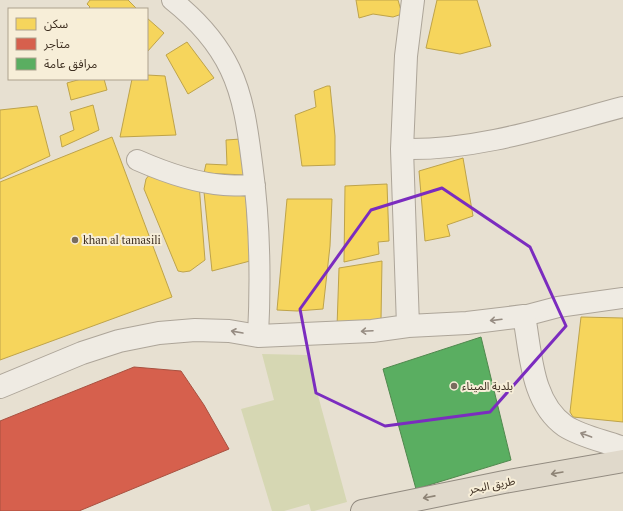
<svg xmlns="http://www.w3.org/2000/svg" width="623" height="511" font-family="'PT Serif','Noto Sans Arabic',serif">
<rect width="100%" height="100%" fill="#e7e0d1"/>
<path fill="#d6d7b3" d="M 262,354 L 307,355 L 347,502 L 314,511 L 311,511 L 309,504 L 284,511 L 272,511 L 241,409 L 274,400 Z"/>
<path fill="#f6d55c" stroke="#bea34a" d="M 90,0 L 128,0 L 137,9 L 88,9 L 90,7 L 87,4 Z
M 356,0 L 398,0 L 402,14 L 393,17 L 373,14 L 359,18 Z
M 437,0 L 477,0 L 491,46 L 460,54 L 426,48 Z
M 147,18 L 164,33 L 147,52 Z
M 187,42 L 214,78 L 188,94 L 166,55 Z
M 147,75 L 165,76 L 176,135 L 120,137 L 132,79 L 147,79 Z
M 81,79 L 104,79 L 107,90 L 71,100 L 67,83 Z
M 327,86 L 330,86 L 335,136 L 335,165 L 302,166 L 295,115 L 316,107 L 314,91 Z
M 93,105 L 99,130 L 62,147 L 60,136 L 74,130 L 70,112 Z
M 37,106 L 50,156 L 0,179 L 0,110 Z
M 112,137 L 172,297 L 0,360 L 0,182 Z
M 241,139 L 245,175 L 204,173 L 206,164 L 227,165 L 226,140 Z
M 463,158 L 473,216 L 447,225 L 450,236 L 425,241 L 419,171 Z
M 150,174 L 199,184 L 205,260 L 190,271 L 183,272 L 178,271 L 144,189 L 146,179 Z
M 387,184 L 389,241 L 378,242 L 379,254 L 344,262 L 345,186 Z
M 204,192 L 246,196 L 250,261 L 212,271 Z
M 287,199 L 332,199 L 330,246 L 323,309 L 297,311 L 277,310 Z
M 382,261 L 381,320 L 337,327 L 339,268 Z
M 581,317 L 623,318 L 623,422 L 573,417 L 570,412 Z"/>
<path fill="#d6604d" stroke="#a85140" d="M 134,367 L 181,371 L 204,405 L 229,449 L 79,511 L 0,511 L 0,421 Z"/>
<path fill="#5aae61" stroke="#51884e" d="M 481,337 L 511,460 L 416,489 L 383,369 Z"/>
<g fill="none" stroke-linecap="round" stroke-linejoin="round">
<g stroke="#ada599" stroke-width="22">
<path id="minor" d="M 172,0 C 196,19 217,42 230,69 C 244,98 248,132 252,163 C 260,221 261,278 258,336
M 402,149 C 477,151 551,126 623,107
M 137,160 C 162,171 196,183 224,185 C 234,186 245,185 255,185
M 524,316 L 558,307 L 623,298"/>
</g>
<g stroke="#ada599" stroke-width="24">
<path id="tertiary" d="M 408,326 L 402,149 L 406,56 L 413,0
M 0,387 L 82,353 L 119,341 L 159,333 L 195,330 L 229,331 L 258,336 L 372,331 L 408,326 L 467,323 L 524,316 C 531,353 531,402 565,426 C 582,437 605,441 623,448"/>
</g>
<g stroke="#928b80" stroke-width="24">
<path id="trunk" d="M 362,511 L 504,482 L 623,461"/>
</g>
<use href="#minor" stroke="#efebe3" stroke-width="20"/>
<use href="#tertiary" stroke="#efebe3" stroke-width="22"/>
<use href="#trunk" stroke="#e0d9cb" stroke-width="22"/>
</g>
<defs><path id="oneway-shaft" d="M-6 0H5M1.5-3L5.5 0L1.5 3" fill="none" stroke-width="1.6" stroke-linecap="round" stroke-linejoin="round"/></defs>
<g stroke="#968c82">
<use href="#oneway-shaft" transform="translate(496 320) rotate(173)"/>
<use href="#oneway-shaft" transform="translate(367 331) rotate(177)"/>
<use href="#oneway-shaft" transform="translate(237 332) rotate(-170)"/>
<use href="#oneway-shaft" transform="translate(586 435) rotate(-160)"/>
</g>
<g stroke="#8e8476">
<use href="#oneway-shaft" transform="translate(557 473) rotate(170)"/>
<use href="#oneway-shaft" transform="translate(429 497) rotate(169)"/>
</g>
<path fill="none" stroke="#7b2cbf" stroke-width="3" stroke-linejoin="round" d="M 442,188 L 530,247 L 566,326 L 490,412 L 385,426 L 316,393 L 300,309 L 371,210 Z"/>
<g fill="#786c5e" stroke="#f7eed8" stroke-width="1.5">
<circle cx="75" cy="240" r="4"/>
<circle cx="454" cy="386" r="4"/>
</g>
<g text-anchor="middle" stroke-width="4" stroke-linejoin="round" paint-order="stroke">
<g font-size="11" fill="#3d2e20" stroke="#f7eed8" text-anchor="start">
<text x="83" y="244">khan al tamasili</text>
<text x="462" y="390">بلدية الميناء</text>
</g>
<g font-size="11" fill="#3d2e20" stroke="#f7eed8">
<text transform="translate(492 485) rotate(-11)" y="4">طريق البحر</text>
</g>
</g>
<rect x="8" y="8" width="140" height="72" fill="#f7eed8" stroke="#ada18e"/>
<rect x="16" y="18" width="20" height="12" fill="#f6d55c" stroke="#ada18e"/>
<text x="44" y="28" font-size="12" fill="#3d2e20">سكن</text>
<rect x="16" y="38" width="20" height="12" fill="#d6604d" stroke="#ada18e"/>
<text x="44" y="48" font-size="12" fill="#3d2e20">متاجر</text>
<rect x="16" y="58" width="20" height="12" fill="#5aae61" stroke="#ada18e"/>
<text x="44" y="68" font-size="12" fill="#3d2e20">مرافق عامة</text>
</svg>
